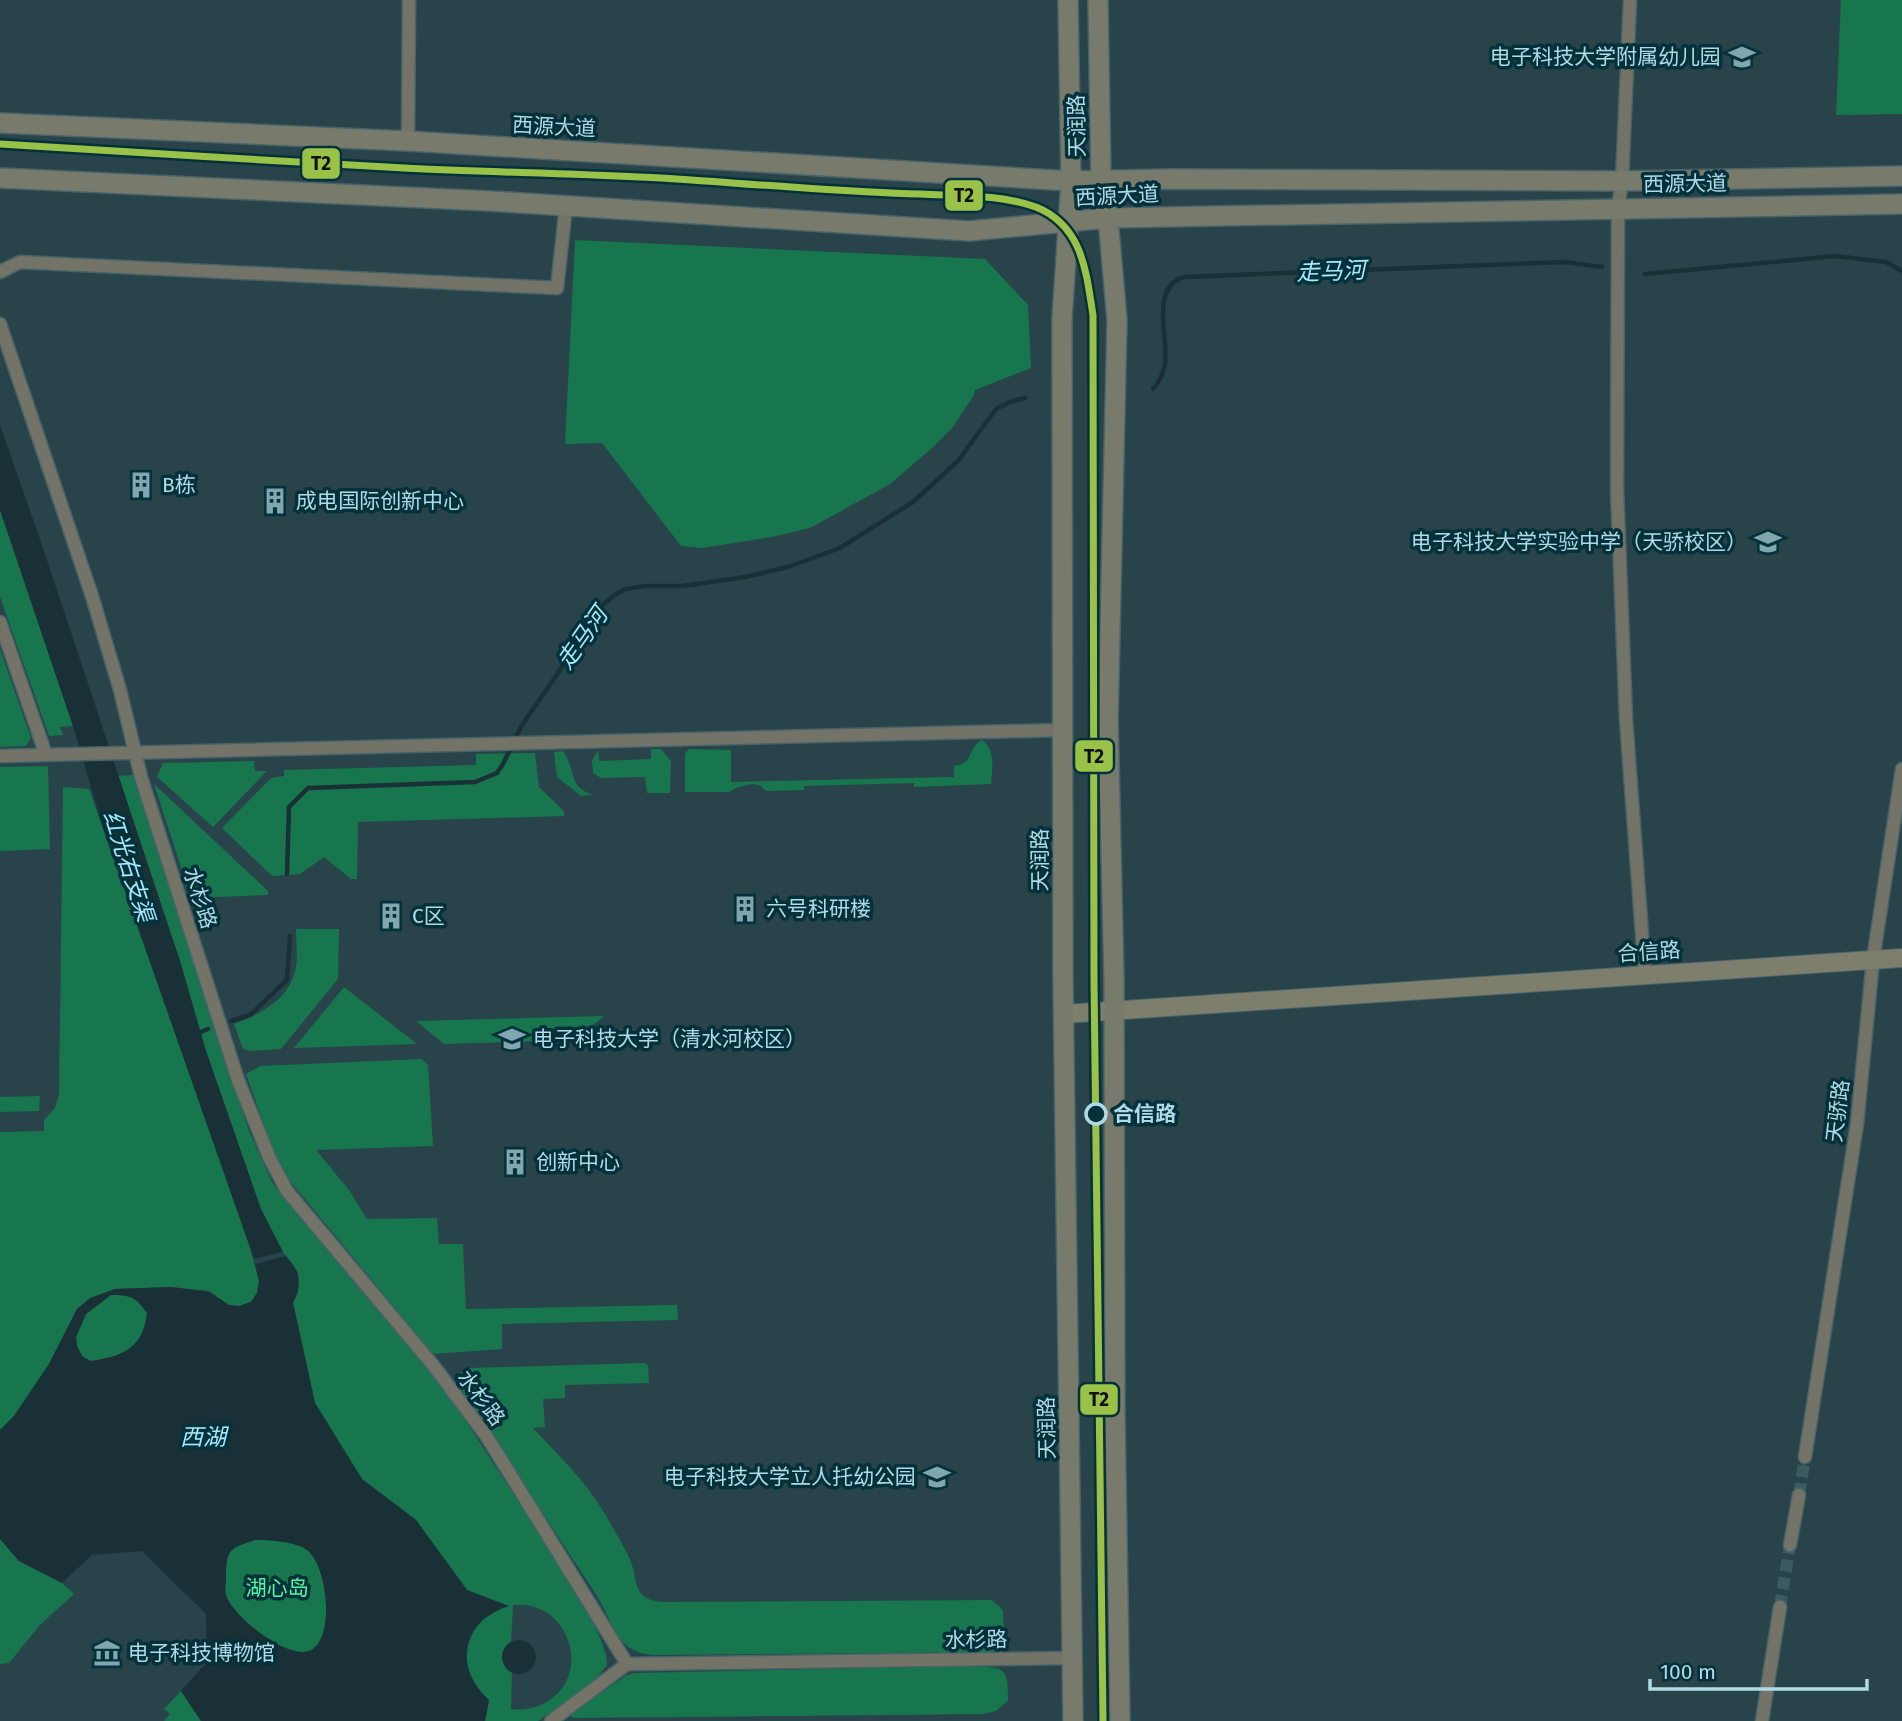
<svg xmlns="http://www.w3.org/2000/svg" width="1902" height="1721" font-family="'Fira Sans','Noto Sans SC',sans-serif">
<rect width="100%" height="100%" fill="#28444a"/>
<path fill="#17764d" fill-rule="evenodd" d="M 1841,0 L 1902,0 L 1902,114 L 1836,115 Z
M 575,240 L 985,259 L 1028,305 L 1031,368 L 975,390 L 974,395 L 952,428 L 930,450 L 890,484 L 810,528 L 772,537 L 702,548 L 681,546 L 602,443 L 565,444 Z
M 0,510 L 73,726 L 60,727 L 63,735 L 49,736 L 0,597 Z
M 0,649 L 31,738 L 26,746 L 0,747 Z
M 982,740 C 996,750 992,768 991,784 L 914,787 L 914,783 L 804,786 L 804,790 L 766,791 L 761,786 L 753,784 L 738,787 L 729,792 L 685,792 L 685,754 L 689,749 L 731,750 L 731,782 L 954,777 L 954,766 C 975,763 967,748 982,740 Z
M 651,749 L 661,749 L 671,761 L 670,793 L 647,793 L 645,777 L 601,778 L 593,773 L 592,761 L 598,750 L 599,761 L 651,759 Z
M 563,751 C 577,771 567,786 593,795 L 581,796 L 557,777 L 554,752 Z
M 535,753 L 539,787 L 564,811 L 564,816 L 358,822 L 357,879 L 351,879 L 324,857 L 300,874 L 272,876 L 222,828 L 271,778 L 284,776 L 284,770 L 476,765 L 476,754 Z
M 254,761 L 255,771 L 267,771 L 213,827 L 157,777 L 163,763 Z
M 48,766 L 50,849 L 0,851 L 0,767 Z
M 133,775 L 249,1131 L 272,1182 L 290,1206 L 449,1395 L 531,1521 L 590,1616 L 601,1640 L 606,1655 L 607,1665 L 594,1682 L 538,1721 L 485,1721 L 489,1701 C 485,1697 480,1693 477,1689 C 460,1666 465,1632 488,1615 C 494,1611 501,1609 507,1606 L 467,1590 L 416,1520 L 362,1479 L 315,1403 L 293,1302 L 298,1293 L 298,1272 L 283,1252 L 261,1210 L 206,1051 L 180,961 L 117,776 ZM 513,1605 C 570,1599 595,1678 543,1704 C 533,1708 522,1711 511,1709 L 512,1672 L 509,1671 L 502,1656 L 504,1651 L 511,1643 Z
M 154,784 L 268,891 L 268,895 L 191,898 Z
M 63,787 L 89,789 L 246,1233 L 259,1281 L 257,1293 L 251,1302 L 239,1306 L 229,1305 L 209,1291 L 171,1287 L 115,1289 L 77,1309 L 49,1364 L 14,1416 L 0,1430 L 0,1132 L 44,1131 L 44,1120 L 55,1108 L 59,1095 Z
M 296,929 L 339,929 L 338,979 L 281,1049 L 251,1051 L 243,1049 L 234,1024 C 258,1015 286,1001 294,975 C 299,961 296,943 296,929 Z
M 344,987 L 417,1044 L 294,1048 Z
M 604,1016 L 574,1040 L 444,1044 L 416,1021 Z
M 422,1059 L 428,1065 L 433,1146 L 316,1150 L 349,1190 L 367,1219 L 437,1218 L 439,1244 L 463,1244 L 466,1309 L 677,1305 L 678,1320 L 502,1324 L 502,1349 L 433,1354 L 290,1181 L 272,1148 L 246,1074 L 260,1066 Z
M 40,1096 L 39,1111 L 0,1112 L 0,1097 Z
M 111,1295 C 131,1295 136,1297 147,1313 C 143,1348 122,1357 90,1361 L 82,1356 L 77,1346 L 76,1337 L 86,1314 Z
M 645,1363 L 648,1366 L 649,1383 L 565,1385 L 565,1398 L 543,1399 L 545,1427 L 533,1428 C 549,1445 566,1462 581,1480 C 600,1503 614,1529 628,1555 C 640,1578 629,1599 662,1602 L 992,1600 L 1003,1610 L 1005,1652 L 653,1655 L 640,1653 L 628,1647 L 619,1639 L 599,1599 L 458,1384 L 461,1372 L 469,1368 Z
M 0,1539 L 19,1561 L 62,1583 L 74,1594 L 40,1625 L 9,1663 L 0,1664 Z
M 255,1540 C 269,1540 296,1541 307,1550 C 327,1565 335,1633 313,1649 C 291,1664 235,1618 227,1598 C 224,1592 226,1583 226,1577 C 226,1549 230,1548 255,1540 Z
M 974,1666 C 1007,1668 1008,1668 1008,1701 L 996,1711 L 983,1714 L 573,1718 L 569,1715 L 625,1676 L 634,1673 Z
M 181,1691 L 201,1721 L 164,1721 L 170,1714 L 164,1709 Z"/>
<path fill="#193036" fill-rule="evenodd" d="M 0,425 L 43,548 L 180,961 L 206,1051 L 261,1209 L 283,1252 L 254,1259 L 103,828 L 73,726 L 0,510 Z
M 286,1256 C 300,1272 303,1283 293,1303 L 315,1403 L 362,1479 L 416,1520 L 467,1590 L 509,1606 C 461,1621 453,1667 489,1700 L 485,1721 L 201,1721 L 181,1691 L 207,1662 L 206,1614 L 142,1551 L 92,1555 L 62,1583 L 19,1561 L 0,1539 L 0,1430 L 14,1416 L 49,1364 L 77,1309 L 90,1298 L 115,1289 L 171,1287 L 209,1292 L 229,1305 L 239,1306 L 251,1302 L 257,1293 L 259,1281 L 255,1264 ZM 111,1295 C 131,1295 136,1297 147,1313 C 144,1348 122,1357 90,1361 L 82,1356 L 77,1346 L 76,1337 L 86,1314 ZM 255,1540 C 269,1540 295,1541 307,1550 C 327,1565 335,1633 313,1649 C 291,1664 236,1618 227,1598 C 224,1592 226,1583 226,1577 C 226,1549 230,1548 255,1540 Z
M502 1657a17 17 0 1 1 34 0a17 17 0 1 1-34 0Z"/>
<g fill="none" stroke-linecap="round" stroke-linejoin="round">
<path stroke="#193036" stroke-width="4.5" d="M 1645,274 L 1835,256 L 1886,262 L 1902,271
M 1153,389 C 1159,383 1163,373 1165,364 C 1169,338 1149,288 1184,277 L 1565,262 L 1602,267
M 287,874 L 289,807 L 308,788 L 475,782 L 497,773 L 503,764 L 522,725 L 560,670 L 593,613 L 616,594 L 626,589 L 645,586 L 683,586 L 745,577 L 788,567 L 840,548 L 913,502 L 958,461 L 996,409 L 1012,401 L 1025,398
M 231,1021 L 250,1015 L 287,980 L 290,936
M 196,1034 L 208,1029"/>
<path stroke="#3c5a61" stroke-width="12" stroke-dasharray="12 6" stroke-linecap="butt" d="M 1799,1495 L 1805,1457
M 1780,1607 L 1790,1545"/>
<g stroke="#48636a" stroke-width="15">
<path id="street" d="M 1630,0 L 1622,181 L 1618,208 L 1617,489 L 1626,719 L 1645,975
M 408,141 L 409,0
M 0,272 L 20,262 L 557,288 L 566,206
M 0,324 L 92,596 L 120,690 L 141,777 L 238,1080 L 269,1157 L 287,1191 L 433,1365 L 487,1437 L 627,1664 L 1073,1658
M 0,622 L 46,755
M 0,756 L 1063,730
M 1805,1457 L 1857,1124 L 1873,960 L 1902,769
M 1790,1545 L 1799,1495
M 551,1721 L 627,1664
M 1762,1721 L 1780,1607"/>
</g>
<g stroke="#48636a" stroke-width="20">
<path id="secondary" d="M 1064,1014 L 1902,958"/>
</g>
<g stroke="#48636a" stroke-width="22">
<path id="primary" d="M 1068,0 L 1071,181 L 1062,319 L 1063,979 L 1073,1721
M 1098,0 L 1101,180 L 1108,218 L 1117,320 L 1108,719 L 1114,980 L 1115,1418 L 1120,1721
M 0,123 L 408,141 L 1071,181 L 1171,179 L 1622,181 L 1902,176
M 0,178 L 490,201 L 969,231 L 1108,218 L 1902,204"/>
</g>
<use href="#street" stroke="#737467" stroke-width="12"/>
<use href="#secondary" stroke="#7e7e6d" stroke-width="18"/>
<use href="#primary" stroke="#787b6b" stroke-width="19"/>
<g stroke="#05313b" stroke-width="12">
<path id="tram-1" d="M 0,144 C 135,152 269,161 404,168 C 482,172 561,173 639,177 C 689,179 740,184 791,187 C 834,190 877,193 920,194 C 958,196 1000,194 1036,207 C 1083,226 1086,272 1093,315 L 1094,980 L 1103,1721"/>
</g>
<use href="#tram-1" stroke="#9ac248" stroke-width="7"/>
</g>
<defs>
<g id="school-bare" transform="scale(2.1)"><path d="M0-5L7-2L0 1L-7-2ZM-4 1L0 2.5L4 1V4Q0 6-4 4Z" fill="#80a6af" stroke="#05313b" stroke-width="2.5" paint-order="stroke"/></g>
<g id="building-bare" transform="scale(2.1)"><path d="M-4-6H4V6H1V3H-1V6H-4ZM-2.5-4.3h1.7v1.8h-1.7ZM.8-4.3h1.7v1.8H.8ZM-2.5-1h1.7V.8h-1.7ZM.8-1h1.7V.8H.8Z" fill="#80a6af" stroke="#05313b" stroke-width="2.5" paint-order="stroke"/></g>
<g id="university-bare" transform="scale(2.1)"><path d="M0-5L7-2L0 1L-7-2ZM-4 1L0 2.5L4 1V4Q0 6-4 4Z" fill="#80a6af" stroke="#05313b" stroke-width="2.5" paint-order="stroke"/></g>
<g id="museum-bare" transform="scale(2.1)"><path d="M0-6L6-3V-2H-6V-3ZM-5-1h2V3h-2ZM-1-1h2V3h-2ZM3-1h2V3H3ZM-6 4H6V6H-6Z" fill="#80a6af" stroke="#05313b" stroke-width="2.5" paint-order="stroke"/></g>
</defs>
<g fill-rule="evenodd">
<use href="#school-bare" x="1742" y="57"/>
<use href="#building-bare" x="141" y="485"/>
<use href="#building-bare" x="275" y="501"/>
<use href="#school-bare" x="1768" y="542"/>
<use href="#building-bare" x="745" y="909"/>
<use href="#building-bare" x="391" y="916"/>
<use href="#university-bare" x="512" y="1039"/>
<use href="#building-bare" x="515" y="1162"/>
<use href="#school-bare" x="937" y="1477"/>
<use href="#museum-bare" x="107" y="1653"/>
</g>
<circle fill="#05313b" stroke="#afdae6" stroke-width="3.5" cx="1096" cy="1114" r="10"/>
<g text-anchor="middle" stroke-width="7" stroke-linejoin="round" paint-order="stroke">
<g font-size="21" fill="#afdae6" stroke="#05313b" text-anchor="start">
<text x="1721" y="64" text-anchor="end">电子科技大学附属幼儿园</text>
<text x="162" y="492">B栋</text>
<text x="296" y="508">成电国际创新中心</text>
<text x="1747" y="549" text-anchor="end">电子科技大学实验中学（天骄校区）</text>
<text x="766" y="916">六号科研楼</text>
<text x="412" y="923">C区</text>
<text x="533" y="1046">电子科技大学（清水河校区）</text>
<text x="536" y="1169">创新中心</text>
<text x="916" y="1484" text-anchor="end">电子科技大学立人托幼公园</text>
<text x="128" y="1660">电子科技博物馆</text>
</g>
<g font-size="21" fill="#afdae6" stroke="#05313b">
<text transform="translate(1077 126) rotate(-91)" y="7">天润路</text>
<text transform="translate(554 127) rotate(3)" y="7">西源大道</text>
<text transform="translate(1685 184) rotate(-1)" y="7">西源大道</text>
<text transform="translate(1117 196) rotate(-3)" y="7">西源大道</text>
<text transform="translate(1040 860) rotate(-90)" y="7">天润路</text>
<text transform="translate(200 898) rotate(72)" y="7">水杉路</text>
<text transform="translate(1649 952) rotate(-4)" y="7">合信路</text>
<text transform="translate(1838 1111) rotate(-83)" y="7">天骄路</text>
<text transform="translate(481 1398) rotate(53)" y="7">水杉路</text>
<text transform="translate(1047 1428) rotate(-91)" y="7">天润路</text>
<text transform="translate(976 1640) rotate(-1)" y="7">水杉路</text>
</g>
<g font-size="21" font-weight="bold" fill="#afdae6" stroke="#05313b" text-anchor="start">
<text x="1113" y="1121">合信路</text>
</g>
<g font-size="21" fill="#52f6a3" stroke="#05313b">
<text x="277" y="1595">湖心岛</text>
</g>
<g font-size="23" font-style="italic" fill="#a7eafd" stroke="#05313b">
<text transform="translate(1331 271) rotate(-2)" y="8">走马河</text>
<text transform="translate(582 638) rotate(-55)" y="8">走马河</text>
<text transform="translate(129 866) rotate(72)" y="8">红光右支渠</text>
<text x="203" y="1445">西湖</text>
</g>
</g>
<g stroke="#05313b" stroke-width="2.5">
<rect x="301" y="147" width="40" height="33" rx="7" fill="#9ac248"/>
<rect x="944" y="179" width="40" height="33" rx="7" fill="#9ac248"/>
<rect x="1074" y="739" width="40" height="34" rx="7" fill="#9ac248"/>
<rect x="1079" y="1383" width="40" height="33" rx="7" fill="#9ac248"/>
</g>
<g font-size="19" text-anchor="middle" font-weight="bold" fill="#111">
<text x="321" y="170">T2</text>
<text x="964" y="202">T2</text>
<text x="1094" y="763">T2</text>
<text x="1099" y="1406">T2</text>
</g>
<path d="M1650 1679v10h217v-10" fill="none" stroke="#afdae6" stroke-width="3.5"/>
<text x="1660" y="1679" font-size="21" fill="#afdae6" stroke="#05313b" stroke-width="5" paint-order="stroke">100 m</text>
</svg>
